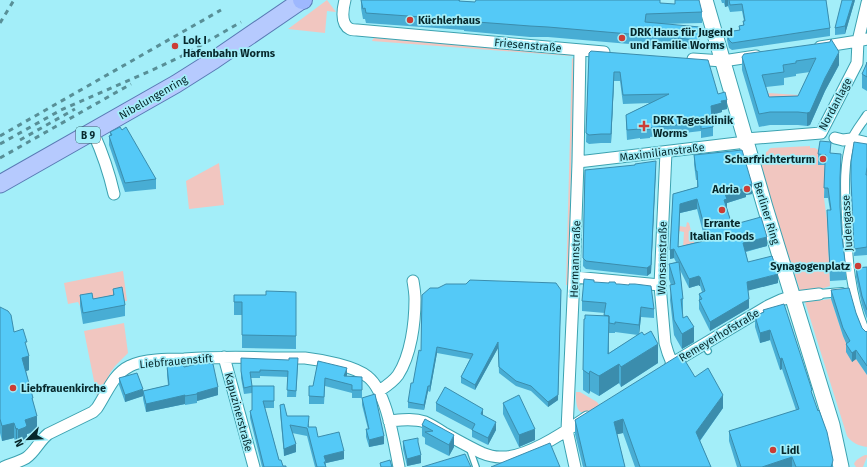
<svg xmlns="http://www.w3.org/2000/svg" width="867" height="467" font-family="'Fira Sans',sans-serif">
<rect width="100%" height="100%" fill="#a3eef9"/>
<path fill="#f1c6c0" d="M 327,0 L 336,12 L 327,11 L 325,33 L 288,29 Z
M 374,38 L 570,54 L 573,55 L 571,56 L 372,41 L 373,39 Z
M 574,57 L 574,58 L 568,285 L 566,285 L 572,59 Z
M 768,93 L 799,95 L 801,98 L 772,107 Z
M 810,146 L 810,148 L 815,148 L 820,151 L 826,166 L 825,174 L 824,198 L 827,221 L 830,286 L 824,288 L 800,291 L 791,262 L 782,240 L 759,161 L 763,160 L 766,155 L 766,152 L 768,151 L 769,149 L 771,148 Z
M 219,163 L 224,205 L 189,209 L 186,181 Z
M 687,222 L 689,223 L 695,246 L 683,248 L 684,232 L 679,231 L 679,226 L 686,227 Z
M 123,271 L 127,301 L 80,306 L 78,302 L 68,304 L 64,283 Z
M 831,299 L 843,336 L 850,350 L 867,375 L 867,447 C 859,446 852,443 847,436 L 805,302 Z
M 124,323 L 128,353 L 115,366 L 110,373 L 98,401 L 84,331 Z
M 576,392 L 580,392 L 597,402 L 599,405 C 595,407 591,410 587,412 C 575,416 576,399 576,392 Z
M 865,455 L 867,455 L 867,457 L 863,467 L 856,467 L 854,464 C 856,459 861,457 865,455 Z"/>
<g fill="none" stroke-linecap="round" stroke-linejoin="round">
<g stroke="#3ca2b0" stroke-width="8">
<path id="service" d="M 704,344 L 708,351
M 469,447 L 476,467"/>
</g>
<g stroke="#3ca2b0" stroke-width="10">
<path id="pedestrian" d="M 867,115 C 862,123 854,132 851,141 C 843,165 845,192 846,217 C 848,257 850,297 867,335
M 819,294 L 842,292"/>
</g>
<g stroke="#3ca2b0" stroke-width="13">
<path id="minor" d="M 345,0 C 343,8 340,24 350,29 C 352,30 354,30 357,30 L 604,52
M 820,47 L 858,41 L 867,39
M 693,59 L 723,61 L 756,56
M 93,132 C 102,152 109,172 114,194
M 835,138 L 843,140 L 851,139 L 867,143
M 746,139 L 821,133 L 857,63 L 858,41 L 867,3
M 666,152 L 660,285 L 665,343 L 668,353 L 672,363
M 578,162 L 746,142
M 574,277 L 660,285
M 224,357 L 254,467
M 671,364 L 768,306 L 781,300 L 787,298 L 819,294
M 379,391 C 385,387 393,382 398,375 C 411,355 415,323 415,299 C 415,293 414,287 413,281
M 389,421 C 401,420 413,418 425,422 C 432,425 438,429 444,433 C 457,440 469,447 482,453 C 487,455 494,457 500,457 C 526,459 566,431 587,417
M 4,467 C 11,464 19,462 26,458 C 35,452 39,441 48,434 L 93,412 L 97,408 C 107,393 113,374 130,366 C 143,359 169,359 184,359 C 213,357 242,357 271,358 C 282,358 294,358 305,358 C 322,360 355,366 368,377 C 387,392 394,443 399,467
M 575,467 L 567,430 L 574,277 L 578,162 L 580,50"/>
</g>
<g stroke="#3ca2b0" stroke-width="17">
<path id="secondary" d="M 705,0 L 765,207 L 832,425 L 841,467"/>
</g>
<g stroke="#597ab4" stroke-width="19">
<path id="primary" d="M 0,184 L 176,84 L 214,60 L 302,0"/>
</g>
<g stroke="#597ab4" stroke-width="20">
<path id="trunk" d="M 302,0 L 303,0"/>
</g>
<use href="#service" stroke="#fff" stroke-width="5.5"/>
<use href="#pedestrian" stroke="#fff" stroke-width="8"/>
<use href="#minor" stroke="#fff" stroke-width="11"/>
<use href="#secondary" stroke="#fff" stroke-width="15"/>
<use href="#primary" stroke="#b6cafe" stroke-width="17"/>
<use href="#trunk" stroke="#9eb8fe" stroke-width="18"/>
<path stroke="#588f97" stroke-width="3" stroke-dasharray="5 5" stroke-linecap="butt" d="M 0,23 L 14,0
M 0,136 L 221,10
M 20,140 L 75,109
M 0,144 L 61,110 L 159,67 L 184,55 L 241,22
M 0,158 L 131,84"/>
</g>
<path fill="#48add4" fill-rule="evenodd" d="M 361,0 L 460,0 L 460,1 L 475,2 L 660,0 L 660,3 L 702,12 L 702,23 L 661,24 L 700,38 L 699,50 L 548,37 L 530,37 L 464,31 L 464,30 L 366,23 L 365,19 L 363,19 L 361,8 Z
M 721,0 L 826,0 L 830,28 L 830,36 L 732,50 L 729,48 L 727,40 L 727,32 L 739,30 L 739,26 L 743,25 L 744,21 L 742,11 L 730,12 L 728,6 L 725,7 L 724,3 L 722,3 Z
M 855,0 L 845,34 L 835,35 L 835,28 Z
M 830,42 L 839,65 L 825,91 L 810,125 L 807,126 L 798,125 L 770,125 L 759,127 L 742,70 L 742,57 ZM 810,72 L 798,96 L 769,97 L 766,87 L 784,85 L 784,78 L 796,76 L 796,74 Z
M 589,53 L 718,94 L 727,109 L 722,110 L 722,112 L 712,115 L 713,127 L 713,136 L 701,138 L 701,131 L 650,137 L 650,138 L 640,139 L 640,138 L 627,140 L 626,124 L 626,115 L 650,103 L 623,104 L 620,81 L 614,81 L 611,143 L 601,143 L 589,144 L 586,142 Z
M 867,62 L 867,91 L 862,88 L 862,74 L 866,65 Z
M 122,130 L 156,179 L 156,189 L 125,192 L 109,145 L 109,136 L 110,135 L 110,132 Z
M 867,144 L 867,255 L 854,256 L 851,180 Z
M 831,153 L 841,164 L 840,184 L 840,207 L 842,237 L 846,269 L 846,280 L 830,281 L 827,210 L 830,210 L 828,198 L 824,198 L 825,165 L 818,165 L 818,154 Z
M 694,155 L 752,194 L 746,195 L 746,197 L 727,203 L 727,208 L 732,225 L 767,246 L 746,252 L 748,262 L 778,283 L 748,290 L 749,308 L 710,331 L 699,309 L 699,294 L 702,292 L 700,286 L 699,286 L 699,285 L 689,288 L 680,270 L 683,299 L 683,314 L 682,314 L 683,318 L 694,342 L 682,349 L 674,335 L 670,300 L 671,285 L 669,279 L 669,264 L 676,262 L 674,258 L 670,259 L 673,194 L 697,187 L 697,180 L 696,180 L 694,164 ZM 697,209 L 705,240 L 678,247 L 680,213 Z
M 656,169 L 651,273 L 647,276 L 586,269 L 583,266 L 585,170 Z
M 867,267 L 867,319 L 862,305 L 856,277 L 856,268 Z
M 594,282 L 654,309 L 654,318 L 641,317 L 639,334 L 658,363 L 621,387 L 619,383 L 599,396 L 590,391 L 589,394 L 583,390 L 583,370 L 604,315 L 605,313 L 582,311 L 582,301 ZM 615,332 L 638,335 L 609,353 L 609,333 L 615,333 Z
M 430,288 L 558,400 L 548,407 L 531,391 L 516,386 L 499,373 L 498,348 L 475,390 L 461,383 L 461,377 L 470,359 L 437,353 L 430,392 L 428,391 L 424,410 L 408,408 L 408,402 L 421,351 Z
M 113,289 L 125,305 L 125,316 L 83,324 L 80,306 L 80,295 L 93,299 L 113,295 Z
M 831,290 L 856,313 L 862,328 L 866,332 L 867,331 L 867,375 L 856,359 L 852,362 L 846,352 L 846,343 L 843,336 L 831,299 Z
M 296,292 L 296,349 L 242,348 L 242,315 L 234,315 L 234,295 L 266,295 Z
M 0,307 L 14,332 L 27,349 L 29,370 L 26,371 L 33,401 L 37,431 L 27,434 L 27,440 L 26,440 L 26,442 L 18,444 L 17,443 L 16,443 L 14,438 L 2,441 L 0,433 Z
M 763,310 L 812,394 L 833,467 L 737,467 L 729,441 L 729,431 L 796,410 L 782,369 L 780,370 L 770,340 L 760,343 L 755,327 L 755,316 L 763,312 Z
M 241,358 L 298,365 L 296,397 L 287,397 L 288,377 L 260,376 L 260,378 L 251,378 L 252,386 L 252,393 L 244,394 L 241,378 Z
M 318,361 L 347,375 L 346,377 L 362,385 L 362,398 L 352,398 L 352,393 L 325,386 L 324,404 L 309,404 L 309,396 L 313,386 Z
M 167,366 L 184,367 L 218,395 L 197,401 L 197,403 L 185,405 L 185,404 L 146,412 L 143,399 L 143,391 L 168,385 L 167,375 Z
M 695,377 L 723,408 L 700,441 L 711,467 L 635,467 L 623,433 L 617,434 L 625,467 L 583,467 L 575,434 L 575,420 Z
M 119,378 L 143,396 L 125,402 L 119,385 Z
M 274,386 L 274,408 L 265,408 L 279,460 L 283,466 L 286,467 L 262,467 L 250,418 L 250,411 L 252,410 Z
M 362,398 L 384,444 L 369,447 L 366,437 L 366,429 L 368,429 L 362,405 Z
M 436,403 L 483,415 L 496,430 L 488,445 L 472,437 L 472,430 L 436,411 Z
M 503,403 L 535,440 L 519,447 L 503,414 Z
M 280,405 L 287,416 L 309,424 L 309,427 L 318,437 L 344,459 L 326,463 L 326,467 L 315,467 L 307,436 L 292,433 L 296,452 L 284,456 L 280,412 Z
M 425,419 L 454,447 L 449,456 L 425,444 L 425,438 L 422,436 L 422,425 Z
M 403,441 L 418,445 L 421,463 L 407,466 L 403,449 Z"/>
<path fill="#3b8dad" d="M 725,0 L 728,0 L 728,6 L 725,7 Z
M 853,0 L 855,0 L 845,34 L 845,26 Z
M 839,52 L 839,65 L 825,91 L 810,125 L 807,126 L 807,113 Z
M 614,72 L 614,81 L 611,143 L 611,134 Z
M 727,100 L 727,109 L 722,110 L 722,112 L 711,115 L 711,106 L 721,101 Z
M 656,161 L 651,273 L 647,276 L 647,268 Z
M 752,184 L 752,194 L 746,195 L 746,197 L 727,203 L 727,208 L 724,200 L 725,194 Z
M 697,199 L 697,209 L 680,213 L 678,256 L 680,204 Z
M 767,237 L 767,246 L 743,252 L 743,243 Z
M 674,249 L 674,258 L 670,259 L 670,250 Z
M 778,274 L 778,283 L 747,291 L 747,282 Z
M 699,276 L 699,285 L 689,288 L 689,279 Z
M 699,277 L 700,277 L 700,286 L 699,286 Z
M 561,290 L 558,400 L 548,407 L 548,402 Z
M 749,299 L 749,308 L 710,331 L 710,322 Z
M 641,307 L 641,317 L 639,335 L 639,325 Z
M 609,316 L 608,370 L 619,364 L 619,383 L 599,396 L 599,376 L 608,354 Z
M 694,327 L 694,342 L 682,349 L 682,334 Z
M 770,330 L 770,340 L 760,343 L 760,333 Z
M 498,342 L 498,348 L 475,390 L 475,385 Z
M 658,344 L 658,363 L 621,387 L 621,367 Z
M 437,347 L 437,353 L 430,392 L 430,386 Z
M 856,350 L 856,359 L 852,362 L 852,353 Z
M 29,356 L 29,370 L 22,373 L 22,358 Z
M 782,358 L 782,369 L 780,370 L 780,359 Z
M 347,368 L 347,375 L 344,384 L 344,376 Z
M 590,371 L 590,391 L 589,394 L 589,374 Z
M 428,386 L 428,391 L 424,410 L 424,405 Z
M 218,387 L 218,395 L 197,401 L 197,393 Z
M 143,389 L 143,396 L 125,402 L 125,395 Z
M 185,395 L 185,404 L 146,412 L 146,404 Z
M 723,395 L 723,408 L 696,446 L 696,432 Z
M 483,409 L 483,416 L 481,414 Z
M 37,416 L 37,431 L 27,434 L 27,440 L 26,440 L 26,442 L 18,444 L 18,430 L 25,420 Z
M 623,419 L 623,433 L 614,435 L 614,422 Z
M 496,422 L 496,430 L 488,445 L 488,438 Z
M 14,423 L 14,438 L 2,441 L 2,426 Z
M 17,428 L 17,443 L 16,443 L 16,429 Z
M 535,429 L 535,440 L 519,447 L 519,435 Z
M 454,435 L 454,447 L 449,456 L 449,445 Z
M 384,436 L 384,444 L 369,447 L 369,440 Z
M 296,444 L 296,452 L 284,456 L 284,449 Z
M 344,451 L 344,459 L 326,463 L 324,456 Z
M 421,455 L 421,463 L 407,466 L 407,459 Z
M 792,457 L 792,467 L 762,467 Z"/>
<path fill="#54c9f7" stroke="#3b8dad" fill-rule="evenodd" d="M 361,0 L 459,0 L 459,1 L 475,2 L 476,0 L 660,0 L 660,3 L 675,4 L 675,0 L 699,0 L 702,12 L 646,14 L 645,22 L 700,27 L 699,40 L 548,27 L 530,26 L 464,21 L 464,20 L 366,13 L 365,8 L 363,9 Z
M 729,0 L 826,0 L 830,28 L 732,43 L 729,40 L 727,32 L 740,30 L 739,26 L 744,25 L 743,21 L 745,21 L 742,4 L 730,5 Z
M 842,0 L 853,0 L 845,26 L 835,28 Z
M 831,39 L 839,52 L 825,78 L 810,112 L 807,113 L 798,112 L 770,112 L 759,114 L 742,57 L 744,54 L 830,42 ZM 816,58 L 798,96 L 769,97 L 762,75 L 784,72 L 783,65 L 796,63 L 796,61 Z
M 591,51 L 708,60 L 718,94 L 725,92 L 727,100 L 721,101 L 722,103 L 711,106 L 713,127 L 701,129 L 701,122 L 649,128 L 650,129 L 640,130 L 640,129 L 627,130 L 626,115 L 669,94 L 623,95 L 620,72 L 614,72 L 611,134 L 601,134 L 589,135 L 586,133 L 589,53 Z
M 867,62 L 867,77 L 862,74 L 866,65 Z
M 120,127 L 122,130 L 126,127 L 156,179 L 125,183 L 109,136 L 112,135 L 110,132 Z
M 820,141 L 831,142 L 830,153 L 841,154 L 840,178 L 840,207 L 842,237 L 846,269 L 830,270 L 827,210 L 831,210 L 828,188 L 824,188 L 825,163 L 826,155 L 818,154 Z
M 854,142 L 867,144 L 867,167 L 866,175 L 867,175 L 867,247 L 854,249 L 851,180 L 851,162 Z
M 742,150 L 752,184 L 746,186 L 746,188 L 725,194 L 727,199 L 724,200 L 732,225 L 761,217 L 767,237 L 743,243 L 748,262 L 772,256 L 778,274 L 747,282 L 749,299 L 710,322 L 699,300 L 702,299 L 699,294 L 705,291 L 700,277 L 699,277 L 699,276 L 689,279 L 674,249 L 670,250 L 673,194 L 698,187 L 697,171 L 696,171 L 694,155 ZM 697,199 L 708,240 L 678,247 L 680,204 Z
M 656,161 L 651,265 L 647,268 L 586,261 L 583,258 L 585,170 L 635,165 L 635,164 Z
M 679,262 L 683,299 L 681,299 L 683,318 L 687,316 L 694,327 L 682,334 L 674,320 L 670,285 L 675,284 L 669,264 Z
M 867,267 L 867,310 L 862,296 L 856,268 Z
M 584,279 L 594,280 L 594,282 L 609,283 L 609,282 L 615,282 L 616,284 L 619,284 L 629,285 L 629,284 L 635,284 L 651,286 L 654,309 L 641,307 L 639,325 L 615,322 L 615,324 L 609,323 L 609,316 L 604,315 L 606,303 L 582,301 Z
M 470,280 L 556,283 L 561,290 L 558,395 L 548,402 L 531,386 L 516,381 L 499,367 L 498,342 L 475,385 L 461,377 L 473,354 L 437,347 L 430,386 L 428,386 L 424,405 L 408,402 L 411,383 L 413,383 L 419,350 L 421,351 L 422,295 L 430,288 L 438,288 L 446,284 L 466,284 Z
M 122,287 L 125,305 L 83,313 L 80,295 L 92,293 L 93,299 L 114,295 L 113,289 Z
M 849,288 L 856,313 L 862,328 L 866,332 L 867,331 L 867,366 L 856,350 L 852,353 L 846,344 L 850,341 L 843,328 L 831,290 Z
M 266,291 L 296,292 L 296,336 L 242,335 L 242,302 L 234,302 L 234,295 L 266,295 Z
M 784,304 L 812,390 L 811,391 L 818,411 L 819,410 L 827,432 L 833,460 L 832,464 L 831,467 L 796,467 L 792,457 L 762,467 L 741,467 L 729,431 L 799,409 L 782,358 L 780,359 L 770,330 L 760,333 L 755,316 L 764,312 L 763,310 Z
M 0,307 L 8,311 L 11,315 L 14,332 L 23,329 L 27,342 L 25,342 L 29,356 L 22,358 L 33,398 L 32,398 L 37,416 L 25,420 L 27,426 L 26,426 L 26,427 L 18,430 L 17,428 L 16,429 L 14,423 L 2,426 L 0,419 Z
M 585,315 L 609,316 L 608,354 L 642,332 L 644,335 L 651,331 L 658,344 L 621,367 L 619,364 L 599,376 L 590,371 L 589,374 L 583,370 L 584,319 L 585,319 Z
M 681,354 L 695,377 L 708,368 L 723,395 L 696,432 L 711,467 L 640,467 L 623,419 L 614,422 L 625,467 L 586,467 L 575,420 Z
M 241,358 L 289,360 L 289,358 L 298,358 L 296,391 L 287,390 L 288,371 L 260,370 L 260,372 L 250,372 L 252,386 L 244,388 L 241,371 Z
M 318,361 L 347,368 L 344,376 L 362,377 L 362,390 L 352,390 L 352,385 L 325,378 L 324,397 L 309,396 L 309,386 L 313,386 Z
M 205,362 L 213,364 L 218,387 L 197,393 L 197,394 L 185,396 L 185,395 L 146,404 L 143,391 L 169,385 L 167,366 L 183,363 L 184,367 Z
M 137,373 L 143,389 L 125,395 L 119,378 Z
M 252,386 L 274,386 L 274,401 L 263,401 L 279,460 L 281,460 L 283,466 L 286,466 L 286,467 L 264,467 L 250,411 L 252,410 Z
M 445,387 L 483,409 L 481,414 L 496,422 L 488,438 L 472,430 L 475,424 L 436,403 Z
M 375,394 L 384,436 L 369,440 L 366,429 L 369,429 L 362,398 Z
M 519,395 L 535,429 L 519,435 L 503,403 Z
M 284,404 L 287,416 L 309,416 L 308,427 L 316,427 L 318,437 L 339,432 L 344,451 L 324,456 L 326,462 L 324,462 L 326,467 L 317,467 L 307,428 L 290,425 L 296,444 L 284,449 L 280,405 Z
M 425,419 L 454,435 L 449,445 L 425,432 L 433,431 L 422,425 Z
M 418,438 L 418,442 L 421,455 L 407,459 L 403,441 Z
M 550,443 L 560,467 L 491,467 Z
M 465,454 L 471,467 L 422,467 Z
M 390,460 L 392,467 L 381,467 L 380,463 Z"/>
<g fill="#cb3d36" stroke="#a3eef9" stroke-width="1.5">
<circle cx="410" cy="20" r="4"/>
<circle cx="622" cy="38" r="4"/>
<circle cx="175" cy="46" r="4"/>
<path d="M642 120h4v4h4v4h-4v4h-4v-4h-4v-4h4z"/>
<circle cx="823" cy="159" r="4"/>
<circle cx="747" cy="189" r="4"/>
<circle cx="722" cy="210" r="4"/>
<circle cx="858" cy="266" r="4"/>
<circle cx="13" cy="388" r="4"/>
<circle cx="773" cy="450" r="4"/>
</g>
<g text-anchor="middle" stroke-width="3.5" stroke-linejoin="round" paint-order="stroke">
<rect fill="#a3eef9" stroke="#36636a" stroke-width="1" x="76" y="127" width="24" height="16" rx="3"/>
<g font-size="10" font-weight="bold" fill="#07282c">
<text x="88" y="139">B 9</text>
</g>
<g font-size="11" font-weight="bold" fill="#07282c" stroke="#a3eef9" text-anchor="start">
<text x="418" y="24">Küchlerhaus</text>
<text x="630" y="36">DRK Haus für Jugend<tspan x="630" dy="13">und Familie Worms</tspan></text>
<text x="183" y="44">Lok I<tspan x="183" dy="13">Hafenbahn Worms</tspan></text>
<text x="653" y="124">DRK Tagesklinik<tspan x="653" dy="13">Worms</tspan></text>
<text x="815" y="163" text-anchor="end">Scharfrichterturm</text>
<text x="739" y="193" text-anchor="end">Adria</text>
<text x="722" y="227" text-anchor="middle">Errante<tspan x="722" dy="13">Italian Foods</tspan></text>
<text x="850" y="270" text-anchor="end">Synagogenplatz</text>
<text x="21" y="392">Liebfrauenkirche</text>
<text x="781" y="454">Lidl</text>
</g>
<g font-size="11" fill="#07282c" stroke="#a3eef9">
<text transform="translate(528 45) rotate(5)" y="4">Friesenstraße</text>
<text transform="translate(153 97) rotate(-30)" y="4">Nibelungenring</text>
<text transform="translate(835 104) rotate(-62)" y="4">Nordanlage</text>
<text transform="translate(662 152) rotate(-7)" y="4">Maximilianstraße</text>
<text transform="translate(767 213) rotate(73)" y="4">Berliner Ring</text>
<text transform="translate(847 223) rotate(-93)" y="4">Judengasse</text>
<text transform="translate(662 258) rotate(-89)" y="4">Wonsamstraße</text>
<text transform="translate(575 259) rotate(-88)" y="4">Hermannstraße</text>
<text transform="translate(719 335) rotate(-31)" y="4">Remeyerhofstraße</text>
<text transform="translate(176 361) rotate(-5)" y="4">Liebfrauenstift</text>
<text transform="translate(239 412) rotate(75)" y="4">Kapuzinerstraße</text>
</g>
</g>
<g transform="translate(28 439) rotate(246)" stroke="#a3eef9" stroke-width="3" paint-order="stroke">
<path d="M0-3L7 15L0 10L-7 15Z" fill="#07282c"/>
<text y="-6" font-size="11" font-weight="bold" text-anchor="middle" fill="#07282c">N</text>
</g>
</svg>
